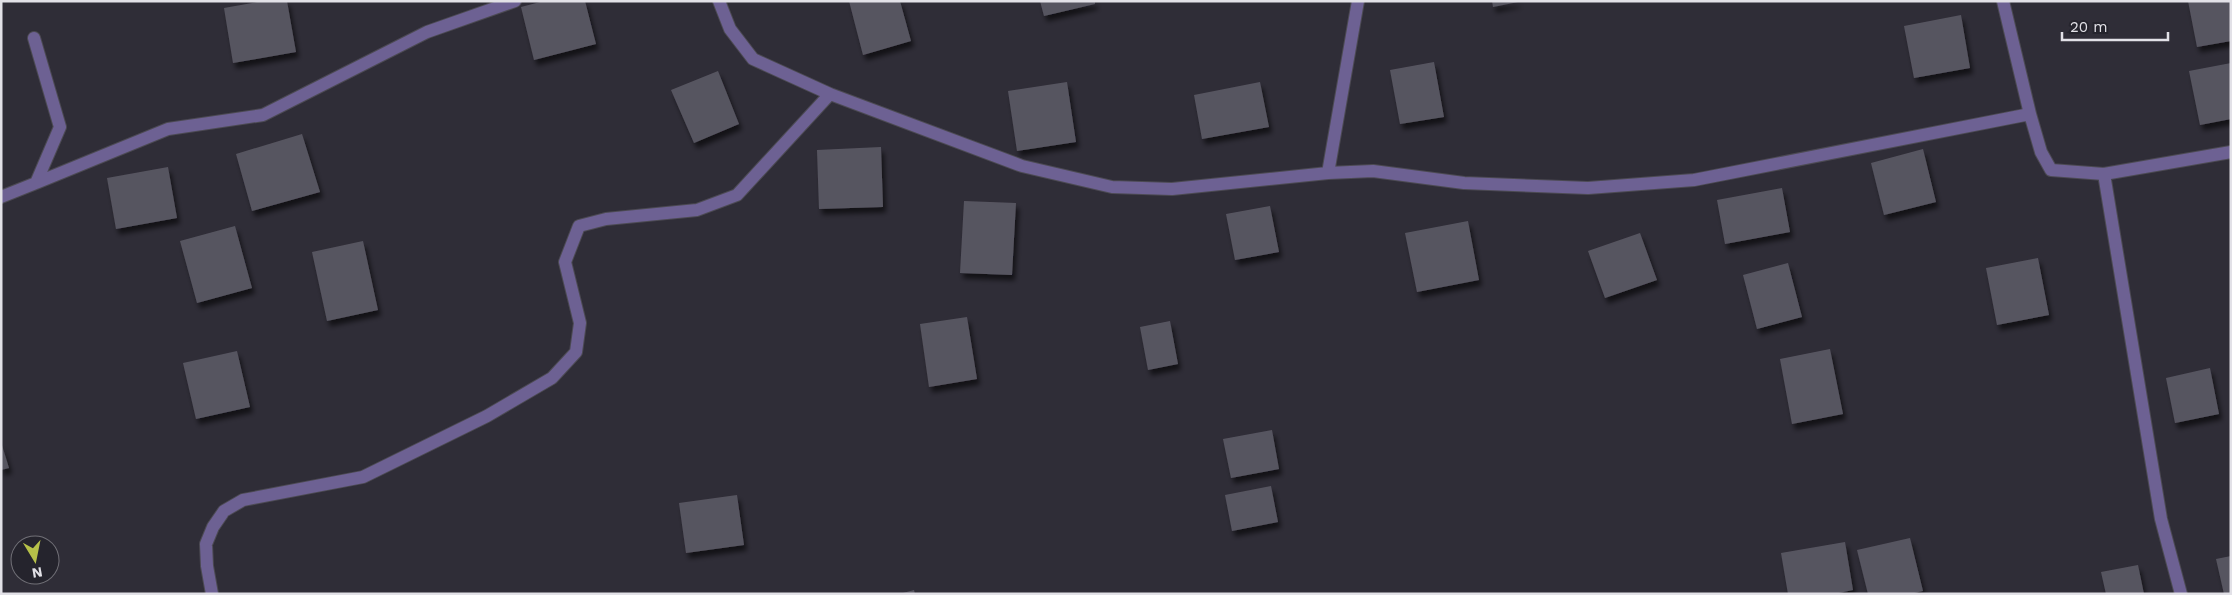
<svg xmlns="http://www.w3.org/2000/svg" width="2232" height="595" font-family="'Work Sans',sans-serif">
<defs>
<filter id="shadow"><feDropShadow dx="3" dy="5.5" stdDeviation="2.5" flood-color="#0009"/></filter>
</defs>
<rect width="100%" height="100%" fill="#2f2d37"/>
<path fill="#575560" filter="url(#shadow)" d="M 263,1 L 287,1 L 296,52 L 233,63 L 224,8 Z
M 544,1 L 585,1 L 596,44 L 534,60 L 521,7 Z
M 849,1 L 900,1 L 911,41 L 863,55 Z
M 1040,1 L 1095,1 L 1095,4 L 1044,16 Z
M 1492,1 L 1518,1 L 1518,2 L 1493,7 Z
M 2188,1 L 2231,1 L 2231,41 L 2197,47 Z
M 1961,15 L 1970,68 L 1914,78 L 1904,26 Z
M 1434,62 L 1444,117 L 1400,124 L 1390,70 Z
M 2231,63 L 2231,119 L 2200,125 L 2189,71 Z
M 718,71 L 739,124 L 694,143 L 671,90 Z
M 1067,82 L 1076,142 L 1017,151 L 1008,91 Z
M 1260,82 L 1269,127 L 1202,139 L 1194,95 Z
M 302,134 L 320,192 L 252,211 L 236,154 Z
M 881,147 L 883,207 L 819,209 L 817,150 Z
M 1923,149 L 1936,202 L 1884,215 L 1871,163 Z
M 168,167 L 177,218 L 116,229 L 107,178 Z
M 1782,188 L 1790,232 L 1725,244 L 1717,200 Z
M 964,201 L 1016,203 L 1012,275 L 960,273 Z
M 1270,206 L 1279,252 L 1235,260 L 1226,214 Z
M 1468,221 L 1479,280 L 1417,292 L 1405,233 Z
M 235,226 L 252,288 L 197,303 L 180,241 Z
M 1640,233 L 1657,280 L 1605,298 L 1588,251 Z
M 363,241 L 378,310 L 327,321 L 312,252 Z
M 2038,258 L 2049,315 L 1997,325 L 1986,268 Z
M 1788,263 L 1802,317 L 1757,329 L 1743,275 Z
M 967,317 L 977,379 L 929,387 L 920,324 Z
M 1170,321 L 1178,364 L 1148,370 L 1140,327 Z
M 1830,349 L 1843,414 L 1792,424 L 1780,359 Z
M 237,351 L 250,407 L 196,419 L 183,363 Z
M 2210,368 L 2219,414 L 2175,423 L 2166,378 Z
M 1272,430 L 1279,469 L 1231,478 L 1223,439 Z
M 1,442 L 9,468 L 1,470 Z
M 1271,486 L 1278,522 L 1232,531 L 1225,495 Z
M 737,495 L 744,545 L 686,553 L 679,503 Z
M 1910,538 L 1923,591 L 1910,594 L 1868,594 L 1857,550 Z
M 1845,542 L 1853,590 L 1834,594 L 1788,594 L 1781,553 Z
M 2231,556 L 2231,594 L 2224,594 L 2216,559 Z
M 2138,565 L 2144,594 L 2106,594 L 2101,572 Z
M 914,590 L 915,594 L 903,594 L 903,593 Z"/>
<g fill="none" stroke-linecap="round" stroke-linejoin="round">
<g stroke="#4c4a53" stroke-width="14">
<path id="minor" d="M 719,1 L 730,29 L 753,59 L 830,94
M 2030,114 L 2041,152 L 2051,170 L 2104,174 L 2231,152
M 1328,173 L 1358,1
M 2104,174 L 2161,519 L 2181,594
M 36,183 L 168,129 L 263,115 L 427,32 L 515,1
M 1,197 L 36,183 L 60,127 L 34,38
M 212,594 L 207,566 L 206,544 L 213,527 L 224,511 L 243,500 L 363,477 L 487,416 L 552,378 L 576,352 L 580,323 L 565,262 L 579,226 L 606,219 L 697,210 L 737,195 L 830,94 L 1022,166 L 1112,187 L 1172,189 L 1328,173 L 1373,171 L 1464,183 L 1588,188 L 1694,180 L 2030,114 L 2003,1"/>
</g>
<use href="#minor" stroke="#6d6193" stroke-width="12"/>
</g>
<rect width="2232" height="595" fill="none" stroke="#e2e1e7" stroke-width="5"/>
<g transform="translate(35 560) rotate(170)"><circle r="24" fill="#25242d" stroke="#717077"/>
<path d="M0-4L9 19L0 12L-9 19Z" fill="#b6c149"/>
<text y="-8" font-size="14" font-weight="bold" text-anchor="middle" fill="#e2e1e7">N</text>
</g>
<path d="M2062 32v8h106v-8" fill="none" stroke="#e2e1e7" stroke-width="2.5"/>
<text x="2070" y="32" font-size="15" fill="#e2e1e7" stroke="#25242d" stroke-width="4" paint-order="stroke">20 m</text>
</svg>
